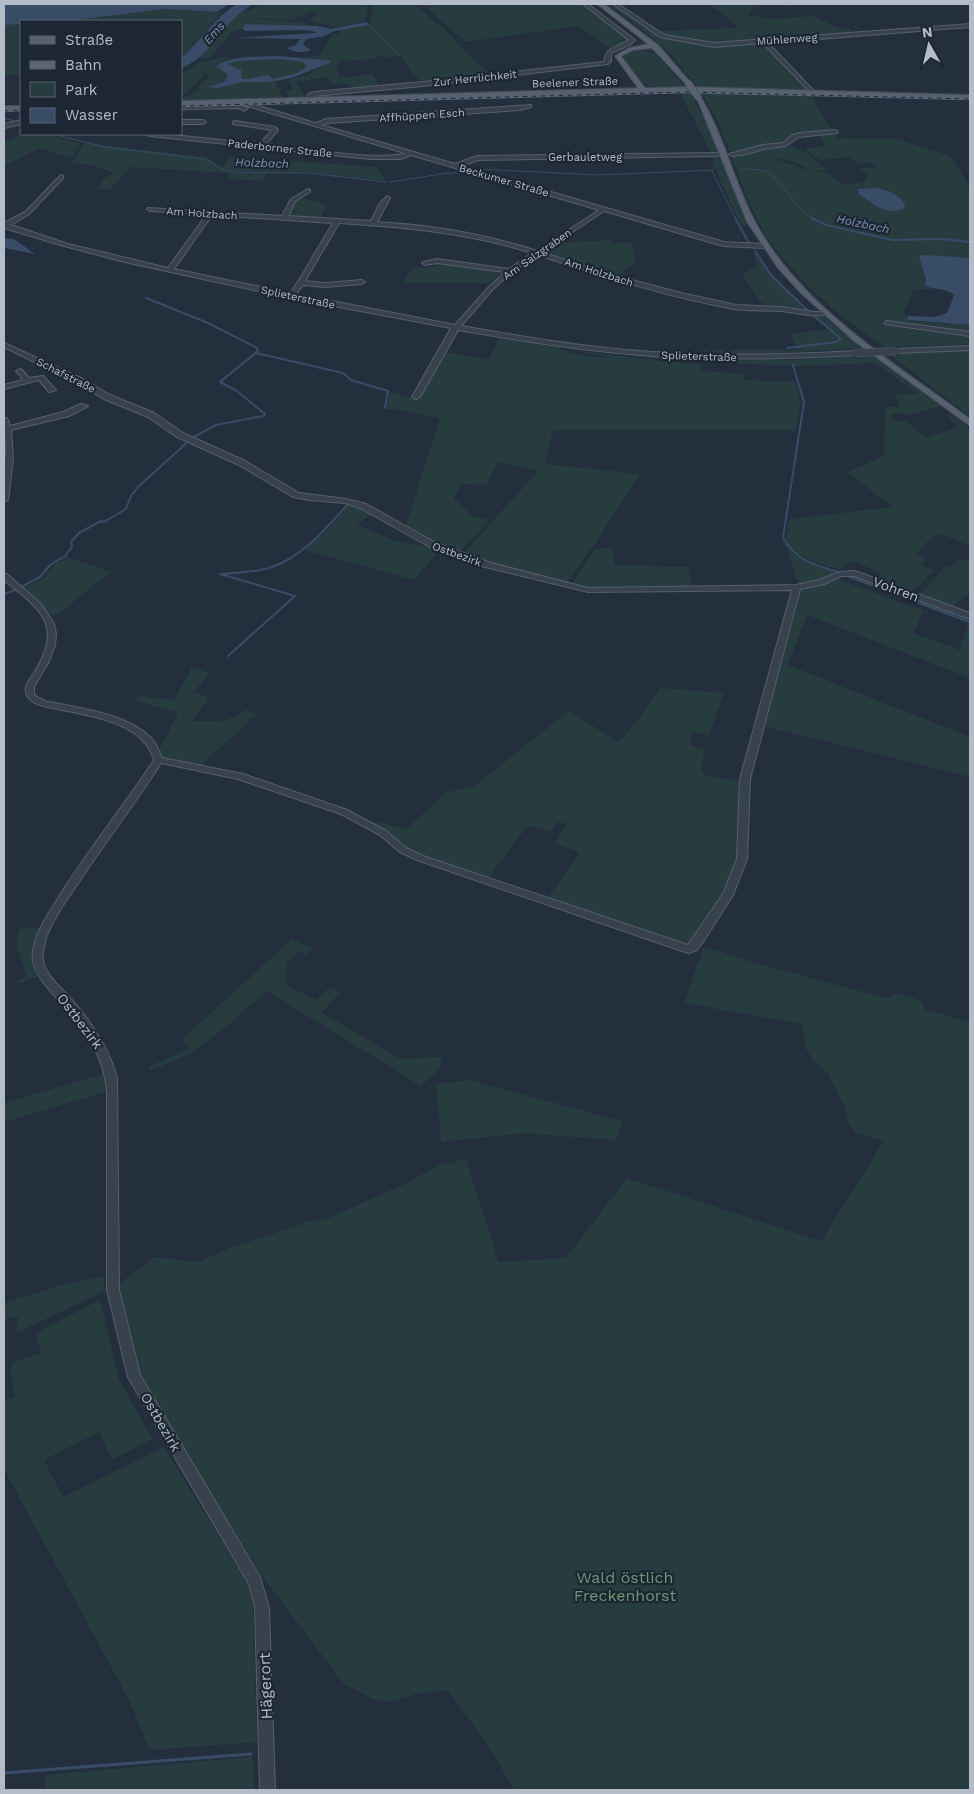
<svg xmlns="http://www.w3.org/2000/svg" width="974" height="1794" font-family="'Work Sans',sans-serif">
<rect width="100%" height="100%" fill="#242f3e"/>
<path fill="#263c3f" d="M 261,4 L 368,4 L 364,22 L 341,27 L 309,21 L 318,13 L 313,11 L 291,20 L 242,17 L 306,23 L 311,26 L 250,24 L 242,27 L 242,29 L 232,32 L 209,59 L 199,58 L 232,19 L 244,10 L 249,11 Z
M 373,4 L 414,4 L 444,29 L 490,75 L 422,84 L 400,56 L 387,58 L 385,55 L 375,56 L 375,59 L 341,61 L 336,67 L 340,78 L 372,74 L 381,88 L 355,90 L 345,83 L 332,84 L 327,77 L 297,82 L 306,98 L 289,98 L 285,91 L 294,90 L 288,80 L 306,75 L 330,63 L 330,60 L 302,57 L 320,56 L 332,34 L 339,34 L 342,29 L 368,26 L 398,53 L 370,25 Z
M 422,4 L 583,4 L 630,41 L 609,48 L 579,26 L 466,42 Z
M 607,4 L 612,4 L 662,39 L 680,39 L 714,46 L 763,42 L 807,90 L 697,87 L 672,55 L 633,22 Z
M 710,4 L 792,4 L 794,6 L 755,4 L 748,15 L 771,19 L 804,17 L 809,15 L 808,14 L 841,29 L 848,27 L 854,34 C 809,37 694,55 658,31 L 738,28 L 722,12 L 714,9 Z
M 164,9 L 222,13 L 181,58 L 181,21 L 65,21 Z
M 21,24 L 21,76 L 4,74 L 4,25 Z
M 643,50 L 655,54 L 686,88 L 648,86 L 622,59 C 627,51 634,51 643,50 Z
M 219,58 L 232,58 L 216,66 L 228,75 L 225,81 L 209,86 L 218,88 L 242,82 L 272,81 L 276,84 L 283,98 L 181,101 L 181,98 L 201,90 L 197,89 L 210,75 L 205,74 L 188,92 L 181,95 L 181,73 L 191,69 L 198,63 Z
M 283,59 L 302,62 L 307,65 L 297,73 L 273,79 L 269,75 C 259,76 253,79 243,79 L 241,77 L 242,71 L 228,64 L 237,61 Z
M 680,93 L 691,94 L 711,132 L 718,152 L 711,153 Z
M 701,93 L 813,95 L 812,97 L 832,131 L 798,134 L 783,143 L 731,153 L 715,116 Z
M 26,134 L 47,134 L 80,144 L 71,158 L 41,148 L 4,166 L 4,142 Z
M 834,134 L 837,138 L 898,139 L 950,156 L 970,187 L 970,258 L 919,256 L 927,286 L 930,289 L 914,290 L 903,314 L 912,321 L 970,325 L 970,344 L 884,347 L 835,311 L 809,287 L 784,260 L 766,237 L 748,200 L 731,156 L 790,145 L 807,153 L 827,171 L 812,170 L 790,161 L 767,156 L 805,169 L 828,173 L 844,185 L 866,181 L 868,176 L 860,169 L 876,167 L 871,162 L 858,164 L 850,157 L 820,160 L 805,149 L 826,145 L 818,135 Z
M 81,142 L 132,149 L 196,156 L 208,158 L 222,167 L 229,157 L 377,167 L 386,181 L 308,172 L 233,171 L 233,172 L 308,174 L 342,179 L 307,174 L 266,174 L 264,181 L 228,179 L 230,173 L 130,167 L 109,190 L 95,189 L 103,182 L 99,181 L 114,173 L 91,165 L 72,163 L 83,145 Z
M 712,155 L 720,155 L 747,225 L 742,226 L 738,219 L 714,167 Z
M 303,198 L 327,205 L 320,218 L 293,217 L 288,214 L 295,201 Z
M 611,240 L 613,243 L 632,242 L 636,261 L 619,276 L 549,253 L 548,250 L 558,243 Z
M 756,253 L 771,276 L 806,311 L 767,307 L 766,304 L 760,302 L 742,274 L 757,265 L 753,254 Z
M 446,264 L 503,271 L 488,283 L 402,283 L 413,267 L 425,268 Z
M 814,315 L 824,316 L 861,348 L 777,353 L 701,353 L 703,350 L 797,350 L 790,334 L 828,329 Z
M 499,338 L 558,346 C 571,357 597,357 614,358 L 572,350 L 672,362 L 700,364 L 701,371 L 743,374 L 743,380 L 796,382 L 801,404 L 796,430 L 553,430 L 545,464 L 640,474 L 595,544 L 567,582 L 488,563 L 463,554 L 538,471 L 498,462 L 486,485 L 461,484 L 454,498 L 472,516 L 489,520 L 459,553 L 434,545 L 405,528 L 440,418 L 387,408 L 390,392 L 417,400 L 443,352 L 489,359 Z
M 970,350 L 970,416 L 889,354 Z
M 634,355 L 737,360 L 790,360 L 872,355 L 941,406 L 906,416 L 900,412 L 889,416 L 897,422 L 904,420 L 927,438 L 957,427 L 949,417 L 949,413 L 970,429 L 970,546 L 940,533 L 928,541 L 917,554 L 926,558 L 921,565 L 934,570 L 912,593 L 876,579 L 882,573 L 852,561 L 839,570 C 820,563 798,559 786,541 L 789,519 L 893,507 L 847,472 L 884,456 L 885,407 L 900,407 L 895,394 L 919,394 L 875,363 L 799,366 L 678,361 L 630,356 Z
M 350,504 L 372,513 L 357,525 L 398,542 L 431,547 L 438,552 L 414,580 L 304,550 L 328,529 Z
M 781,540 L 785,542 L 800,558 L 837,573 L 818,580 L 798,583 L 788,551 Z
M 599,548 L 612,548 L 615,565 L 689,567 L 692,586 L 590,588 L 573,583 L 594,550 Z
M 67,557 L 111,572 L 58,614 L 48,615 L 32,596 L 22,588 L 43,579 L 54,565 Z
M 967,559 L 970,560 L 970,593 L 952,606 L 919,594 L 946,566 L 950,568 L 959,560 Z
M 846,575 L 856,576 L 970,618 L 970,678 L 807,615 L 788,665 L 970,737 L 970,777 L 763,726 L 799,588 L 819,585 L 837,579 L 924,611 L 913,633 L 960,650 L 968,623 L 848,578 Z
M 192,667 L 209,673 L 194,692 L 209,698 L 192,721 C 214,721 227,724 246,710 L 257,714 L 200,766 L 162,758 L 159,750 L 178,713 L 135,700 L 140,696 L 174,700 Z
M 660,688 L 724,693 L 709,735 L 693,732 L 690,746 L 705,749 L 701,768 L 704,775 L 743,781 L 740,858 L 730,887 L 692,942 L 684,944 L 547,899 L 580,852 L 555,844 L 566,824 L 558,822 L 550,832 L 528,825 L 487,879 L 407,850 L 403,844 L 364,819 L 407,829 L 445,793 L 470,787 L 472,788 L 569,711 L 618,742 L 637,721 Z
M 27,927 L 40,928 C 32,946 29,957 38,976 L 25,982 L 14,983 L 27,976 L 17,947 L 19,930 Z
M 292,939 L 312,949 L 306,955 L 299,951 L 287,963 L 286,985 L 316,1000 L 330,987 L 340,992 L 322,1013 L 401,1059 L 441,1057 L 441,1067 L 421,1086 L 267,991 L 228,1025 L 190,1054 L 150,1071 L 148,1067 L 191,1048 L 181,1040 Z
M 709,948 L 759,964 L 886,998 L 899,993 L 921,1001 L 926,1010 L 970,1022 L 970,1790 L 514,1790 L 493,1753 L 448,1690 L 416,1694 L 391,1702 L 375,1700 L 344,1684 L 263,1577 L 183,1449 L 140,1375 L 118,1285 L 154,1257 L 198,1262 L 230,1248 L 316,1219 L 319,1221 L 326,1219 L 405,1184 L 439,1165 L 450,1164 L 466,1158 C 475,1193 490,1226 498,1262 L 566,1258 L 627,1178 L 821,1241 L 884,1141 L 855,1133 L 847,1121 L 845,1108 L 827,1072 L 814,1062 L 805,1047 L 803,1028 L 801,1024 L 684,1003 L 703,949 Z
M 103,1074 L 105,1092 L 4,1122 L 4,1103 Z
M 469,1080 L 622,1121 L 616,1140 L 523,1133 L 441,1142 L 436,1084 Z
M 103,1277 L 105,1291 L 16,1333 L 18,1317 L 4,1319 L 4,1303 L 64,1284 Z
M 100,1300 L 119,1379 L 152,1439 L 112,1460 L 99,1432 L 44,1460 L 63,1497 L 164,1447 L 248,1585 L 253,1610 L 257,1742 L 150,1750 L 128,1698 L 4,1469 L 4,1401 L 15,1397 L 11,1375 L 12,1363 L 41,1353 L 36,1333 Z
M 251,1757 L 253,1765 L 254,1790 L 45,1790 L 46,1775 Z"/>
<path fill="#394c67" fill-rule="evenodd" d="M 4,4 L 230,4 L 217,12 L 164,9 L 67,21 L 21,21 L 21,24 L 4,25 Z
M 237,4 L 253,4 C 224,19 213,56 181,68 L 181,58 C 201,41 215,17 237,4 Z
M 367,22 L 370,25 L 334,31 L 325,36 L 306,39 L 303,45 L 311,50 C 304,53 294,53 287,48 L 296,45 L 300,39 L 234,38 L 316,33 L 313,31 L 305,30 L 246,31 L 242,29 L 245,24 L 318,26 L 331,29 Z
M 276,56 L 330,60 L 330,63 L 291,78 L 270,82 L 242,82 L 218,88 L 208,87 L 225,81 L 228,75 L 216,66 C 235,55 255,57 276,56 ZM 283,59 L 302,62 L 307,66 L 297,73 L 273,79 L 269,75 C 259,76 253,79 243,79 L 241,77 L 242,71 L 228,64 L 237,61 Z
M 876,188 C 888,190 898,194 905,204 L 904,208 C 888,218 872,203 859,194 L 858,189 Z
M 4,238 L 14,239 L 35,254 L 4,248 Z
M 925,255 L 970,258 L 970,325 L 908,320 L 907,316 L 934,317 L 947,313 L 954,295 C 946,287 934,291 924,285 L 926,281 L 919,256 Z"/>
<g fill="none" stroke-linecap="round" stroke-linejoin="round">
<path stroke="#394c67" stroke-width="1" d="M 369,25 L 397,53
M 4,118 L 21,123
M 52,134 L 105,147 L 205,159 L 220,168 L 232,172 L 308,173 L 386,182
M 477,169 L 599,175 L 714,170
M 743,169 C 751,169 763,169 770,174 C 787,187 795,209 814,219
M 712,171 L 736,219
M 390,182 L 448,173 L 468,173"/>
<path stroke="#394c67" stroke-width="2" d="M 735,218 L 749,243
M 812,218 L 826,225 L 893,240 L 943,239 L 970,242
M 755,251 L 771,275 L 808,311
M 787,348 L 836,342 L 841,339 L 813,315
M 256,353 L 343,373 L 351,380 L 388,391 L 385,408
M 793,365 L 804,402 L 783,537 C 795,560 814,565 838,572
M 220,574 L 295,596 L 228,656
M 222,574 C 238,572 256,573 272,567 C 304,556 327,527 349,503
M 850,577 L 970,622
M 21,587 L 40,577 L 50,565 L 65,556 L 72,547 L 71,542 L 79,533 L 101,521 L 104,522 L 126,509 L 131,496 L 138,487 L 192,438 L 216,425 L 263,416 L 265,414 L 237,391 L 220,382 L 258,351 L 257,348 L 208,323 L 146,298
M 4,594 L 15,590"/>
<path stroke="#394c67" stroke-width="3" d="M 4,1773 L 251,1754"/>
<g stroke="#565f6c" stroke-width="2">
<path id="minor" d="M 583,4 L 588,4 L 635,40 L 631,44 L 611,53 L 611,61 L 608,64 L 423,86 L 314,96 L 312,101 L 307,100 L 308,94 L 314,92 L 423,82 L 604,62 C 606,46 617,48 629,40 Z
M 613,4 L 618,4 L 664,35 L 714,43 L 970,24 L 970,27 L 768,43 L 814,91 L 815,92 L 812,94 L 763,43 L 714,47 L 660,37 Z
M 242,101 L 315,123 L 327,119 L 531,105 L 531,107 L 520,110 L 328,123 L 321,125 L 455,164 L 477,156 L 719,153 L 719,155 L 717,156 L 478,160 L 461,166 L 724,242 L 766,244 L 769,246 L 766,248 L 723,246 L 604,211 L 542,252 L 598,271 L 681,293 L 736,305 L 781,307 L 815,312 L 829,312 L 829,314 C 813,318 797,312 780,311 C 765,310 749,311 734,309 C 668,297 602,276 538,255 L 512,272 L 493,289 L 461,326 C 525,337 589,348 653,352 C 721,356 788,355 855,351 L 858,353 L 855,355 C 788,359 721,360 654,356 C 588,352 523,341 458,330 L 420,397 L 416,399 L 412,397 L 451,328 L 291,298 L 129,263 L 64,246 L 4,228 L 4,223 L 25,212 L 61,175 L 63,176 L 63,178 L 29,214 L 11,225 L 68,244 L 168,268 L 207,214 L 150,211 L 147,209 L 148,208 L 282,216 L 291,199 L 308,189 L 310,190 L 310,192 L 295,201 L 288,216 L 371,221 L 380,203 L 387,196 L 390,198 L 377,222 C 431,225 485,234 537,251 L 599,210 L 411,155 L 401,159 L 371,159 L 149,136 L 146,134 L 163,134 L 260,144 L 272,130 L 233,124 L 233,122 L 235,121 L 275,127 L 278,130 L 266,144 C 292,147 385,162 405,153 L 244,105 ZM 212,215 L 333,223 L 298,282 L 290,293 L 174,269 ZM 339,223 C 404,227 470,233 532,253 L 509,269 L 437,259 L 423,262 L 422,263 L 425,265 L 437,263 L 505,272 L 489,287 L 455,325 L 296,294 L 303,285 L 325,287 L 362,284 L 365,282 L 362,280 L 325,283 L 305,281 Z
M 239,104 L 248,108 L 244,111 L 239,108 L 181,109 L 181,105 Z
M 21,120 L 21,124 L 4,128 L 4,124 Z
M 181,120 L 203,120 L 206,122 L 203,124 L 181,124 Z
M 835,130 L 838,132 L 837,133 L 799,137 L 785,146 L 764,149 L 747,154 L 732,156 L 729,154 L 763,145 L 783,143 L 793,135 L 799,133 Z
M 887,321 L 970,332 L 970,336 L 885,324 L 885,322 Z
M 4,343 L 81,378 L 110,395 L 154,413 L 183,433 L 245,461 L 299,493 L 346,499 L 366,504 L 436,543 L 491,563 L 588,588 L 796,585 L 819,580 L 840,572 L 855,571 L 970,613 L 970,618 L 967,618 L 854,576 L 841,576 L 824,584 L 800,589 L 750,779 L 747,859 L 733,895 L 703,942 L 697,950 L 689,953 L 685,952 L 417,860 L 400,852 L 380,835 L 341,814 L 238,779 L 161,763 C 135,804 105,842 79,882 C 67,899 53,919 46,938 C 43,949 40,961 47,971 C 53,982 64,991 72,1000 C 92,1023 109,1048 117,1078 L 119,1290 L 140,1375 L 260,1577 L 269,1608 L 275,1790 L 260,1790 L 255,1608 L 249,1584 L 128,1377 L 107,1290 L 107,1092 C 103,1043 73,1019 44,983 C 37,974 31,964 33,952 C 35,933 47,916 57,900 C 86,852 123,808 154,760 C 152,754 150,748 145,743 C 127,721 84,714 57,709 C 48,707 35,706 29,698 C 26,695 25,692 26,688 C 26,683 30,679 33,675 C 42,660 52,642 46,624 C 39,605 18,592 4,580 L 4,574 L 7,574 L 41,604 L 54,624 L 56,634 L 55,645 L 49,661 L 34,687 L 34,694 L 37,697 L 45,701 C 78,708 126,713 151,738 C 156,743 159,751 162,758 L 243,774 L 347,810 L 386,831 L 406,848 L 423,856 L 688,945 L 723,894 L 737,859 L 740,779 L 792,590 L 588,592 L 485,567 L 430,547 L 360,508 L 345,503 L 309,500 L 293,497 L 239,465 L 177,437 L 148,417 L 104,399 L 75,382 L 4,347 Z
M 970,346 L 970,350 L 896,353 L 893,351 L 896,349 Z
M 20,369 L 22,370 L 29,378 L 43,376 L 56,390 L 49,392 L 39,380 L 4,389 L 4,385 L 23,380 L 16,371 Z
M 81,404 L 88,406 L 69,416 L 11,430 L 13,459 L 8,500 L 4,502 L 4,476 L 6,449 L 4,418 L 7,418 L 10,426 L 63,412 Z"/>
</g>
<g stroke="#414a57" stroke-width="2">
<path id="major" d="M 597,4 L 604,4 L 658,45 L 691,83 L 686,84 L 652,48 L 633,50 L 621,56 L 645,88 L 693,87 L 970,95 L 970,99 L 693,91 L 181,105 L 181,101 L 638,88 L 615,56 L 629,48 L 648,44 Z
M 696,96 L 700,96 C 727,140 736,193 764,237 C 811,313 900,367 970,419 L 970,426 L 854,341 L 801,293 L 778,268 L 747,222 Z
M 4,106 L 21,106 L 21,110 L 4,110 Z"/>
</g>
<use href="#minor" fill="#38414e" fill-rule="evenodd"/>
<use href="#major" fill="#56606e" fill-rule="evenodd"/>
<g stroke="#5a6575" stroke-width="2.5">
<path id="rail" d="M 181,106 L 687,92 L 970,99
M 4,111 L 21,110"/>
</g>
<use href="#rail" stroke="#1d2633" stroke-width="1" stroke-dasharray="4.5" stroke-linecap="butt"/>
<g stroke="#565f6c" stroke-width="8" stroke-linecap="butt">
<path id="minor-bridge" d="M 855,353 L 896,351"/>
</g>
<g stroke="#414a57" stroke-width="8" stroke-linecap="butt">
<path id="major-bridge" d="M 688,83 L 698,97"/>
</g>
<use href="#minor-bridge" stroke="#38414e" stroke-width="7"/>
<use href="#major-bridge" stroke="#56606e" stroke-width="7"/>
</g>
<g text-anchor="middle" stroke-width="4.5" stroke-linejoin="round" paint-order="stroke">
<g font-size="11" fill="#b4bcc9" stroke="#1d2633">
<text transform="translate(787 39) rotate(-4)" y="4">Mühlenweg</text>
<text transform="translate(475 78) rotate(-6)" y="4">Zur Herrlichkeit</text>
<text transform="translate(575 82) rotate(-2)" y="4">Beelener Straße</text>
<text transform="translate(422 115) rotate(-4)" y="4">Affhüppen Esch</text>
<text transform="translate(280 148) rotate(6)" y="4">Paderborner Straße</text>
<text x="585" y="161">Gerbauletweg</text>
<text transform="translate(504 180) rotate(16)" y="4">Beckumer Straße</text>
<text transform="translate(202 213) rotate(4)" y="4">Am Holzbach</text>
<text transform="translate(537 254) rotate(-35)" y="4">Am Salzgraben</text>
<text transform="translate(599 272) rotate(18)" y="4">Am Holzbach</text>
<text transform="translate(298 297) rotate(12)" y="4">Splieterstraße</text>
<text transform="translate(699 356) rotate(2)" y="4">Splieterstraße</text>
<text transform="translate(66 375) rotate(27)" y="4">Schafstraße</text>
<text transform="translate(457 554) rotate(20)" y="4">Ostbezirk</text>
</g>
<g font-size="12" font-style="italic" fill="#7c92b1" stroke="#1d2633">
<text transform="translate(214 33) rotate(-48)" y="4">Ems</text>
<text transform="translate(262 163) rotate(2)" y="4">Holzbach</text>
<text transform="translate(863 224) rotate(12)" y="4">Holzbach</text>
</g>
<g font-size="14" fill="#b4bcc9" stroke="#1d2633">
<text transform="translate(896 589) rotate(20)" y="5">Vohren</text>
<text transform="translate(80 1021) rotate(53)" y="5">Ostbezirk</text>
<text transform="translate(161 1422) rotate(60)" y="5">Ostbezirk</text>
</g>
<g font-size="16" fill="#6b9a76" stroke="#1d2633">
<text x="625" y="1583">Wald östlich<tspan x="625" dy="18">Freckenhorst</tspan></text>
</g>
<g font-size="16" fill="#b4bcc9" stroke="#1d2633">
<text transform="translate(265 1686) rotate(-92)" y="6">Hägerort</text>
</g>
</g>
<rect width="974" height="1794" fill="none" stroke="#b4bcc9" stroke-width="10"/>
<rect x="20" y="20" width="162" height="115" fill="#1d2633" stroke="#59626f"/>
<rect x="30" y="36" width="25" height="8" fill="#56606e" stroke="#59626f"/>
<text x="65" y="45" font-size="15" fill="#b4bcc9">Straße</text>
<rect x="30" y="61" width="25" height="8" fill="#5a6575" stroke="#59626f"/>
<text x="65" y="70" font-size="15" fill="#b4bcc9">Bahn</text>
<rect x="30" y="82" width="25" height="15" fill="#263c3f" stroke="#59626f"/>
<text x="65" y="95" font-size="15" fill="#b4bcc9">Park</text>
<rect x="30" y="108" width="25" height="15" fill="#394c67" stroke="#59626f"/>
<text x="65" y="120" font-size="15" fill="#b4bcc9">Wasser</text>
<g transform="translate(929 45) rotate(352)" stroke="#1d2633" stroke-width="4" paint-order="stroke">
<path d="M0-4L9 19L0 12L-9 19Z" fill="#b4bcc9"/>
<text y="-8" font-size="14" font-weight="bold" text-anchor="middle" fill="#b4bcc9">N</text>
</g>
</svg>
